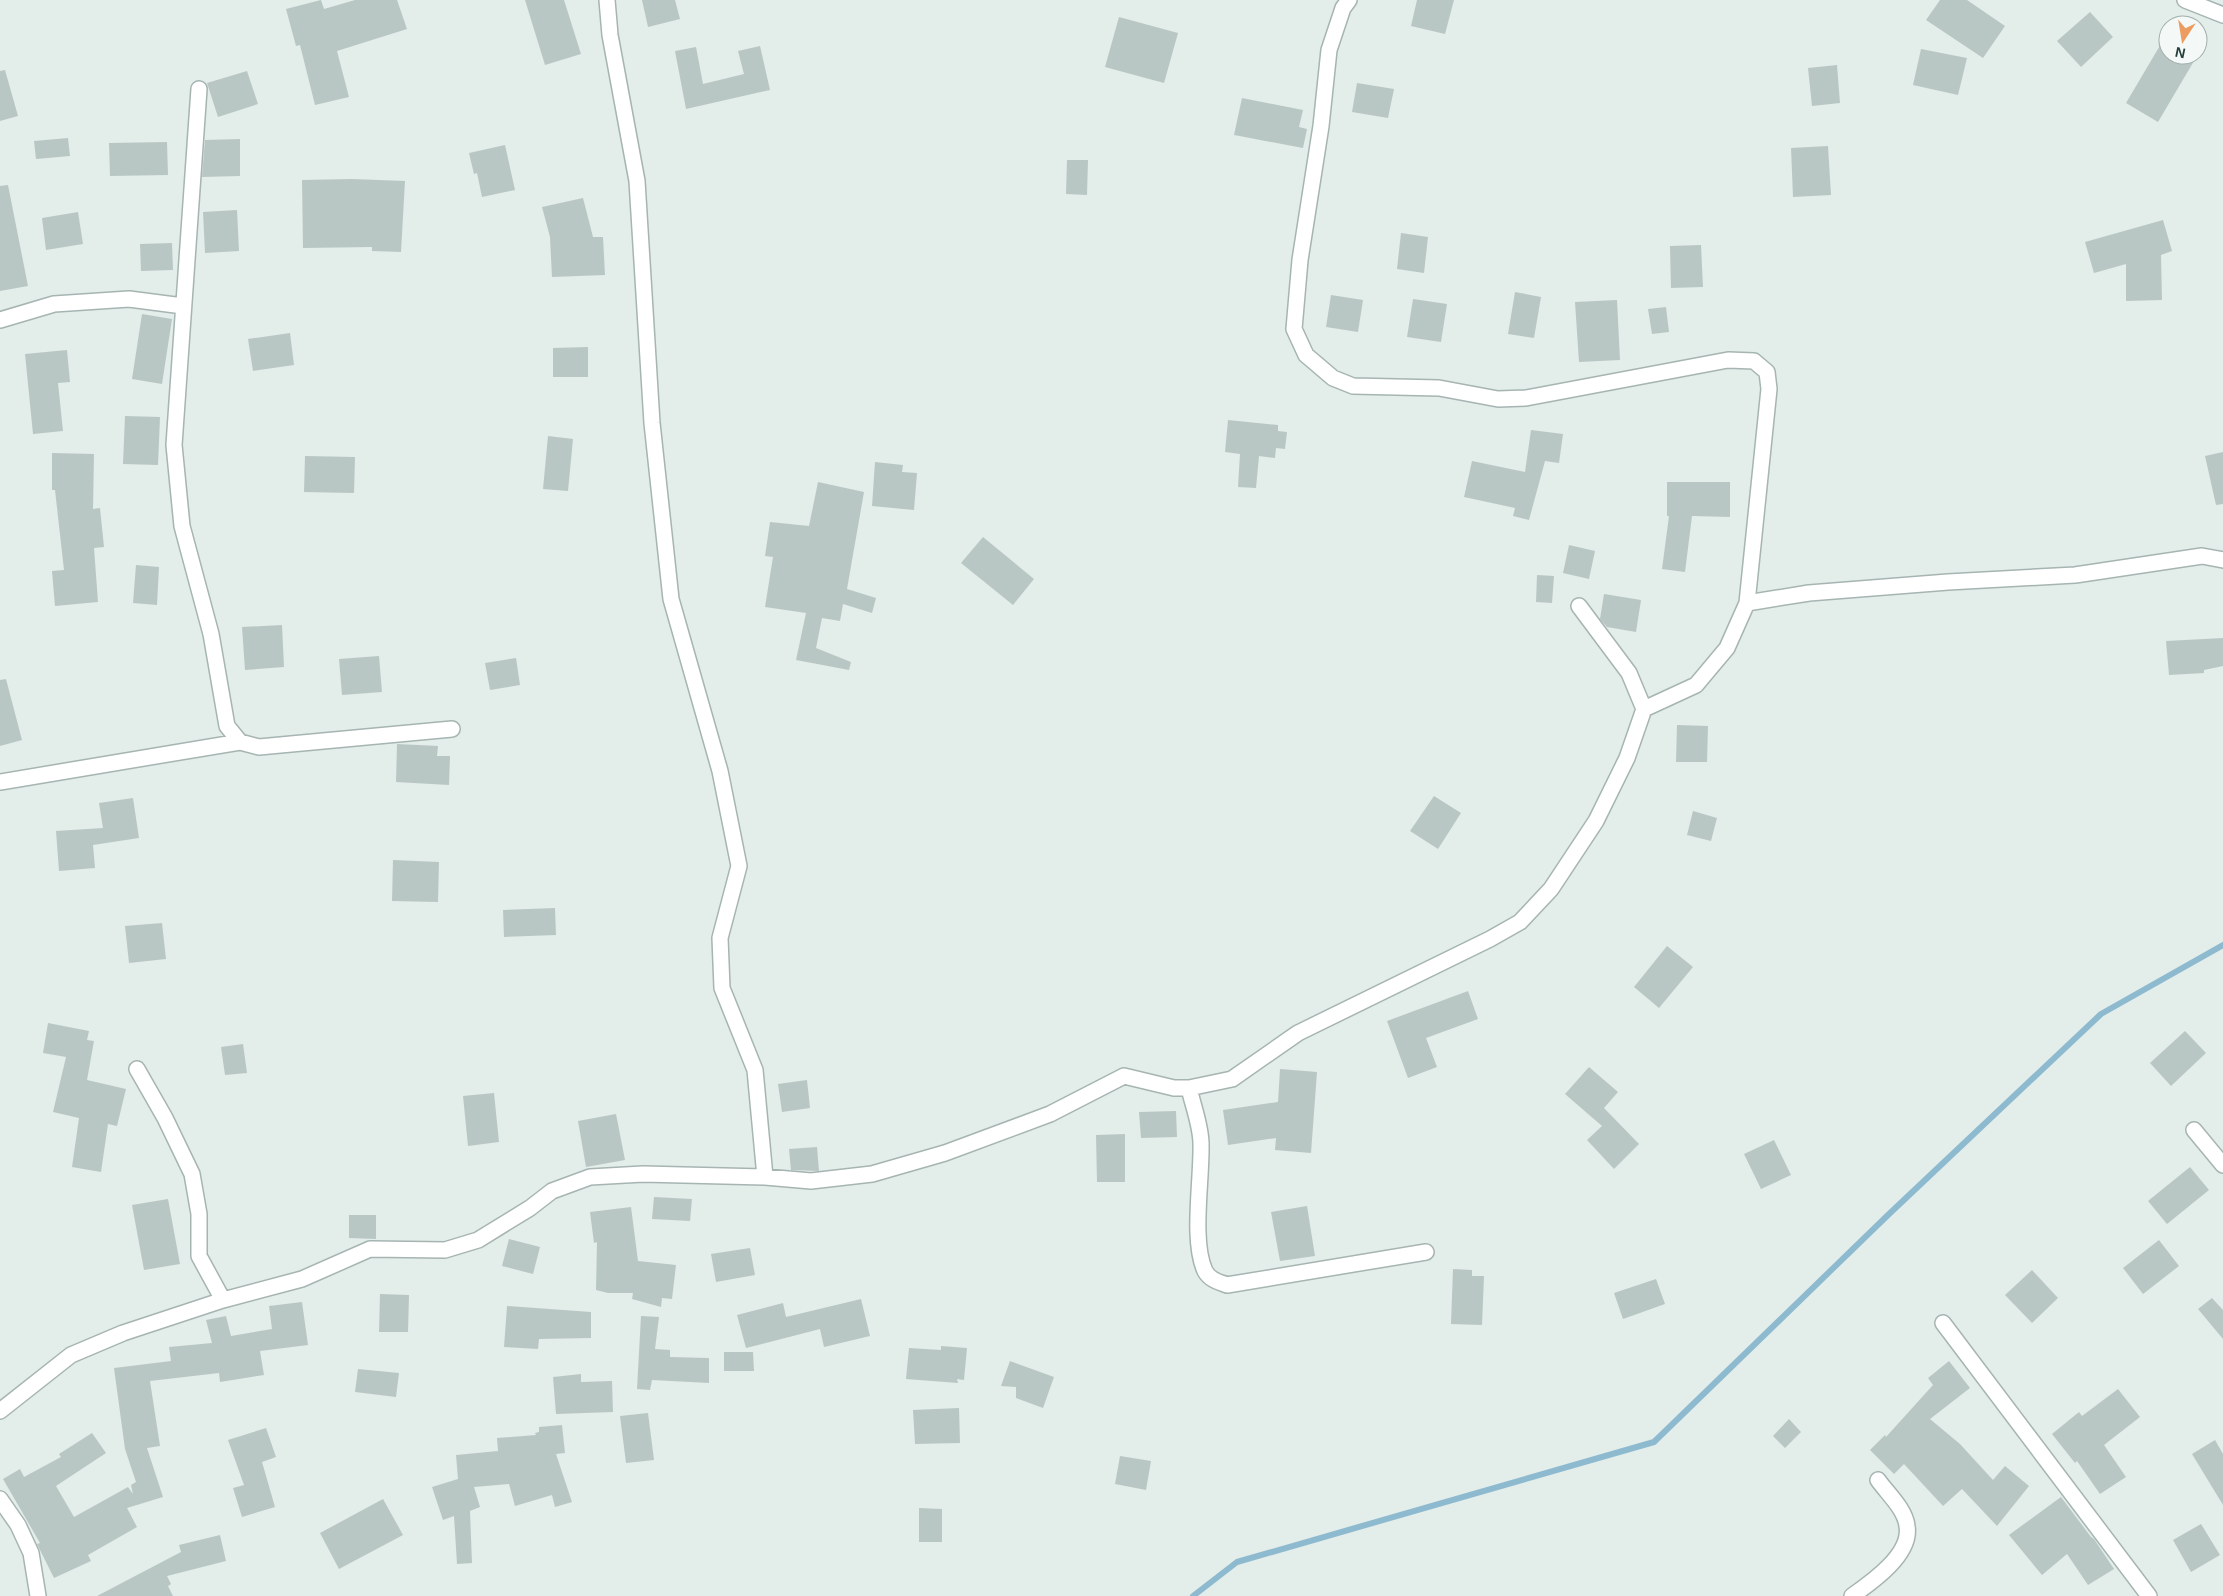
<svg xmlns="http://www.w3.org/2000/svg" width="2223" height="1596" font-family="Arial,sans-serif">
<rect width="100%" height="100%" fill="#e3edea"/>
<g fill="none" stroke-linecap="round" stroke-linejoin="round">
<path stroke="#8ebad0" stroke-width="6" d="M 1193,1596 L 1237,1562 L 1654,1442 L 1888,1215 L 2101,1014 L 2223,945"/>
</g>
<path fill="#b9c7c4" d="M 321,0 L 324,9 L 355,0 L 397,0 L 407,29 L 337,51 L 349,97 L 315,105 L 300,45 L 296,46 L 286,9 Z
M 525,0 L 564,0 L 581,54 L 545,65 Z
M 642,0 L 675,0 L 680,19 L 648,27 Z
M 1417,0 L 1454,0 L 1445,34 L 1411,26 Z
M 1940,0 L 1967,0 L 2005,26 L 1983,58 L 1926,20 Z
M 2090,12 L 2113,37 L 2081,67 L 2057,41 Z
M 1119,17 L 1178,33 L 1164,83 L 1105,67 Z
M 2168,32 L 2168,55 L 2185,55 L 2194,61 L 2158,122 L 2126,103 Z
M 760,46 L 770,90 L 686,109 L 675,51 L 696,47 L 703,84 L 744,74 L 738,51 Z
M 1921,49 L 1967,58 L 1958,95 L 1913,85 Z
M 1837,65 L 1840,103 L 1812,106 L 1808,68 Z
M 5,70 L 18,116 L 0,121 L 0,71 Z
M 247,71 L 258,104 L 218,117 L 207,83 Z
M 1357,83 L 1394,89 L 1388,118 L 1352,112 Z
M 1242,98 L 1303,110 L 1299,127 L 1307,129 L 1303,148 L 1234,135 Z
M 68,138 L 70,156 L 36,159 L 34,141 Z
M 240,139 L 240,176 L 202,177 L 205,140 Z
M 167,142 L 168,175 L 110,176 L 109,143 Z
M 505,145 L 515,190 L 482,197 L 477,173 L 474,174 L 469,153 Z
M 1828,146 L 1831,195 L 1793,197 L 1791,148 Z
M 1067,160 L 1088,160 L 1087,195 L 1066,194 Z
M 352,179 L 405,181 L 401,252 L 372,251 L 372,247 L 303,248 L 302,180 Z
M 8,185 L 28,286 L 0,291 L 0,186 Z
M 583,198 L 593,237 L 603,237 L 605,275 L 552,277 L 550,237 L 542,207 Z
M 237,210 L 239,251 L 205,253 L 203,212 Z
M 78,212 L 83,244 L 46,250 L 42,218 Z
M 2163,220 L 2172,251 L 2161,255 L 2162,300 L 2126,301 L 2126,264 L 2094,273 L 2085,242 Z
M 1401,233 L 1428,237 L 1424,273 L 1397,269 Z
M 172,243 L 173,270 L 141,271 L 140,244 Z
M 1701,245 L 1703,287 L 1671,288 L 1670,246 Z
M 1515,292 L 1541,297 L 1534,338 L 1508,334 Z
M 1331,295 L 1363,300 L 1358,332 L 1326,327 Z
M 1413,299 L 1447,304 L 1441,342 L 1407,337 Z
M 1617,300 L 1620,360 L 1579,362 L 1575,302 Z
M 1666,307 L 1669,332 L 1652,334 L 1648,309 Z
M 142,314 L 172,319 L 162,384 L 132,379 Z
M 290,333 L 294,365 L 253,371 L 248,339 Z
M 588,347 L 588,377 L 553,377 L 553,348 Z
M 67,350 L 70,382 L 58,383 L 63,431 L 33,434 L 25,354 Z
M 125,416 L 160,417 L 158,465 L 123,464 Z
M 1228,420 L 1278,425 L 1278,431 L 1287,432 L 1285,449 L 1276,448 L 1275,458 L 1259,456 L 1256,488 L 1238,487 L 1240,454 L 1225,452 Z
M 1531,430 L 1563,434 L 1559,463 L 1545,461 L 1529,520 L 1513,516 L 1515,508 L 1464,497 L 1472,461 L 1525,472 Z
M 548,436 L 573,439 L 568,491 L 543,489 Z
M 2223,452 L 2223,504 L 2216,505 L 2205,456 Z
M 52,453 L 94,454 L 93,509 L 100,508 L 104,547 L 94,548 L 98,602 L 55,606 L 52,571 L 64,570 L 55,490 L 52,490 Z
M 305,456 L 355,457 L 354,493 L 304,492 Z
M 875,462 L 903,465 L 902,472 L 917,473 L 914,510 L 872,506 Z
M 818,482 L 864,492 L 847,589 L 876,598 L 872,613 L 843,604 L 840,621 L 822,618 L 816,648 L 851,662 L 849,670 L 796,660 L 806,613 L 765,607 L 773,557 L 765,556 L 770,522 L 809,526 Z
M 1667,482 L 1730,482 L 1730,517 L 1692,516 L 1685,572 L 1662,569 L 1669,516 L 1667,516 Z
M 983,537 L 1034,579 L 1013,605 L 961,563 Z
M 1569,545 L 1595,551 L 1589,579 L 1563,573 Z
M 136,565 L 159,567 L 157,605 L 133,603 Z
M 1537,575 L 1554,576 L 1552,603 L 1536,602 Z
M 1604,594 L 1641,600 L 1636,632 L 1607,627 L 1600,619 Z
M 282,625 L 284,667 L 245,670 L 242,627 Z
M 2223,638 L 2223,666 L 2204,670 L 2204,673 L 2169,675 L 2166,641 Z
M 379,656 L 382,692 L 342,695 L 339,659 Z
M 516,658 L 520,685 L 490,690 L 485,663 Z
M 6,679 L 22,740 L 0,746 L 0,680 Z
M 1677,725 L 1708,726 L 1707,762 L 1676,762 Z
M 397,744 L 438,746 L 437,756 L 450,756 L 449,785 L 396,782 Z
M 1434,796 L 1461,813 L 1438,849 L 1410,831 Z
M 133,798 L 139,838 L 93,845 L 95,868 L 59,871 L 56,831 L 103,828 L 99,803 Z
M 1693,811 L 1717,818 L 1711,841 L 1687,835 Z
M 393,860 L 439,862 L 438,902 L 392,901 Z
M 555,908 L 556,935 L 504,937 L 503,910 Z
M 162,923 L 166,959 L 129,963 L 125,926 Z
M 1667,946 L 1693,967 L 1659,1008 L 1634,987 Z
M 1468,991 L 1478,1019 L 1426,1038 L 1437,1067 L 1408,1078 L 1387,1021 Z
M 48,1023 L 89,1031 L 87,1040 L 94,1041 L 87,1080 L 126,1089 L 117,1126 L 108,1124 L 101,1172 L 72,1167 L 79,1118 L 53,1112 L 66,1057 L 43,1053 Z
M 2185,1031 L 2206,1053 L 2171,1086 L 2150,1063 Z
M 243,1044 L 247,1073 L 225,1075 L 221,1047 Z
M 1589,1067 L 1618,1092 L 1604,1108 L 1639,1144 L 1614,1169 L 1587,1140 L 1602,1126 L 1565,1094 Z
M 1280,1069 L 1317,1072 L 1311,1153 L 1275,1150 L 1276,1138 L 1228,1145 L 1223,1110 L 1278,1102 Z
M 807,1080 L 810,1108 L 782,1112 L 778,1084 Z
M 494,1093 L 499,1142 L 468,1146 L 463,1096 Z
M 1176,1111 L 1177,1137 L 1141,1138 L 1139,1112 Z
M 616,1114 L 625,1160 L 586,1167 L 578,1121 Z
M 1125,1134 L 1125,1182 L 1097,1182 L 1096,1135 Z
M 1774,1140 L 1791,1175 L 1761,1189 L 1744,1154 Z
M 817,1147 L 819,1171 L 791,1170 L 789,1149 Z
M 2190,1167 L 2209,1190 L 2167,1224 L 2148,1201 Z
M 654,1197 L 692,1199 L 690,1221 L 652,1219 Z
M 168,1199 L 180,1264 L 144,1270 L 132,1205 Z
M 1307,1206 L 1315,1256 L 1280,1261 L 1271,1212 Z
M 631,1207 L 638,1261 L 676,1265 L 672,1299 L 662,1298 L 661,1307 L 632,1299 L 633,1293 L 608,1293 L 596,1290 L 597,1242 L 594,1243 L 590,1212 Z
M 349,1215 L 376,1215 L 376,1239 L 349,1238 Z
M 509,1239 L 540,1247 L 533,1274 L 502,1266 Z
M 2159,1240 L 2179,1266 L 2143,1294 L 2123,1268 Z
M 750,1248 L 755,1275 L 716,1282 L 711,1254 Z
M 1453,1269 L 1472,1270 L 1472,1276 L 1484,1276 L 1482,1325 L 1451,1324 Z
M 2032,1270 L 2058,1298 L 2032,1323 L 2005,1295 Z
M 1656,1279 L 1665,1304 L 1623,1319 L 1614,1293 Z
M 380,1294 L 409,1295 L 408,1332 L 379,1332 Z
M 2212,1298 L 2223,1310 L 2223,1339 L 2198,1309 Z
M 861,1299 L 870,1336 L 824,1347 L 820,1329 L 746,1348 L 737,1315 L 783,1303 L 786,1317 Z
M 302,1302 L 308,1345 L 260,1351 L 264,1375 L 220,1382 L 219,1373 L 150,1381 L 160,1446 L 147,1448 L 163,1497 L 127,1508 L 137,1527 L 88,1555 L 91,1561 L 54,1578 L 37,1544 L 40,1543 L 3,1479 L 20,1469 L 24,1477 L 61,1457 L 59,1454 L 92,1433 L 106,1453 L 56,1486 L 74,1517 L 128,1487 L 133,1494 L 131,1485 L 136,1482 L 125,1449 L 114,1368 L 171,1361 L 169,1347 L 212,1343 L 206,1320 L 226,1316 L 231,1336 L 272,1329 L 269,1306 Z
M 507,1306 L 591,1312 L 591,1338 L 539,1339 L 538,1349 L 504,1347 Z
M 641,1316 L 659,1317 L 655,1349 L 670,1350 L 670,1357 L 709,1358 L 709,1383 L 652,1380 L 650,1390 L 637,1389 Z
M 941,1346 L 967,1348 L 964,1380 L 957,1379 L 958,1383 L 906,1379 L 909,1348 L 941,1350 Z
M 724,1352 L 753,1352 L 754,1371 L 724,1371 Z
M 1010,1361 L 1054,1377 L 1043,1408 L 1016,1398 L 1016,1387 L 1001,1386 Z
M 1949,1361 L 1970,1388 L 1930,1419 L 1960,1444 L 1993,1480 L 2005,1466 L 2029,1486 L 1997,1526 L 1962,1489 L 1943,1506 L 1904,1464 L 1894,1474 L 1870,1450 L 1885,1435 L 1886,1437 L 1933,1385 L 1928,1378 Z
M 358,1369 L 399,1373 L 396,1397 L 355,1392 Z
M 581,1374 L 581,1382 L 612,1381 L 613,1412 L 556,1414 L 553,1377 Z
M 2118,1389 L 2140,1417 L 2104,1445 L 2126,1477 L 2100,1494 L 2077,1461 L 2075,1463 L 2052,1434 L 2079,1412 L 2082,1416 Z
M 959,1408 L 960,1443 L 915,1444 L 913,1410 Z
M 648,1413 L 654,1460 L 626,1463 L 620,1416 Z
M 1789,1419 L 1801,1432 L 1785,1448 L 1773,1436 Z
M 562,1425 L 565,1453 L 556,1454 L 572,1502 L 555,1507 L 552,1495 L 515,1506 L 509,1484 L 474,1487 L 480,1507 L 470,1511 L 472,1563 L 457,1564 L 454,1516 L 443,1520 L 432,1487 L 458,1479 L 456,1455 L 498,1451 L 497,1438 L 536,1435 L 535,1433 L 539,1432 L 539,1427 Z
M 266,1428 L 276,1457 L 262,1462 L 275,1507 L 242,1517 L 233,1488 L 244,1485 L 228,1440 Z
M 2215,1440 L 2223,1454 L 2223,1505 L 2192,1454 Z
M 1120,1456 L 1151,1461 L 1146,1490 L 1115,1484 Z
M 2061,1497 L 2091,1537 L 2094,1539 L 2114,1569 L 2088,1585 L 2067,1554 L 2042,1575 L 2009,1535 Z
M 383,1499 L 403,1535 L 339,1569 L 320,1533 Z
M 919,1508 L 942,1509 L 942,1542 L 919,1542 Z
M 2201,1524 L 2220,1555 L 2191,1572 L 2173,1540 Z
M 220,1535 L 226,1561 L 167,1576 L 171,1584 L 168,1586 L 173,1596 L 97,1596 L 181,1552 L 179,1545 Z"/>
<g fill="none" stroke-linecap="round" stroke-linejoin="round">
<g stroke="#a6b5b2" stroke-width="18">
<path id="minor" d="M 607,0 L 610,35 L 637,181 L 652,423 L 671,599 L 720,771 L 739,866 L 720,938 L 722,988 L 755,1070 L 765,1177
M 1349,0 L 1343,8 L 1329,50 L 1321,126 L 1300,260 L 1294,329 L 1306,355 L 1333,378 L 1353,386 L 1439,388 L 1498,399 L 1526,398 L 1728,360 L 1754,361 L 1767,372 L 1769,389 L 1747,603
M 2185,0 L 2223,15
M 199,89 L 174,445 L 182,526 L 211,634 L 227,726 L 240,742 L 259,747 L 452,729
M 0,320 L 54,304 L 129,299 L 183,306
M 1579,606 L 1629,673 L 1644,709
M 0,782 L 240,742
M 137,1069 L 165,1118 L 192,1174 L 199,1214 L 199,1256 L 223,1300
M 1189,1088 C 1193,1106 1201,1126 1201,1144 C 1202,1179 1191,1241 1205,1271 C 1210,1280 1219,1282 1227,1285 L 1426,1252
M 2194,1130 L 2223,1165
M 1943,1323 L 2149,1596
M 0,1411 L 71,1355 L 123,1333 L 223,1300 L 302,1279 L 370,1249 L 445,1250 L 478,1240 L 530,1208 L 552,1191 L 590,1177 L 643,1174 L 765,1177 L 811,1181 L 872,1174 L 945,1153 L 1050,1114 L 1124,1076 L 1174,1088 L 1189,1088 L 1232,1079 L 1298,1033 L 1490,939 L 1520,922 L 1551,889 L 1596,821 L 1627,758 L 1644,709 L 1696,685 L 1727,648 L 1747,603 L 1809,593 L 1948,582 L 2075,575 L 2202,556 L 2223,560
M 0,1499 L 18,1525 L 31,1553 L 38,1596
M 1852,1596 C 1872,1582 1912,1554 1907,1526 C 1905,1509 1888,1494 1878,1480"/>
</g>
<use href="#minor" stroke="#fff" stroke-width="15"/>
</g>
<g transform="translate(2183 40) rotate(192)"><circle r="24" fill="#f4f9f7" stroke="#a1aeac"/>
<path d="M0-4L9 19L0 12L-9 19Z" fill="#ed9c61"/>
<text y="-8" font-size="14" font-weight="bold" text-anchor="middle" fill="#243e3b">N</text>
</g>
</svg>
